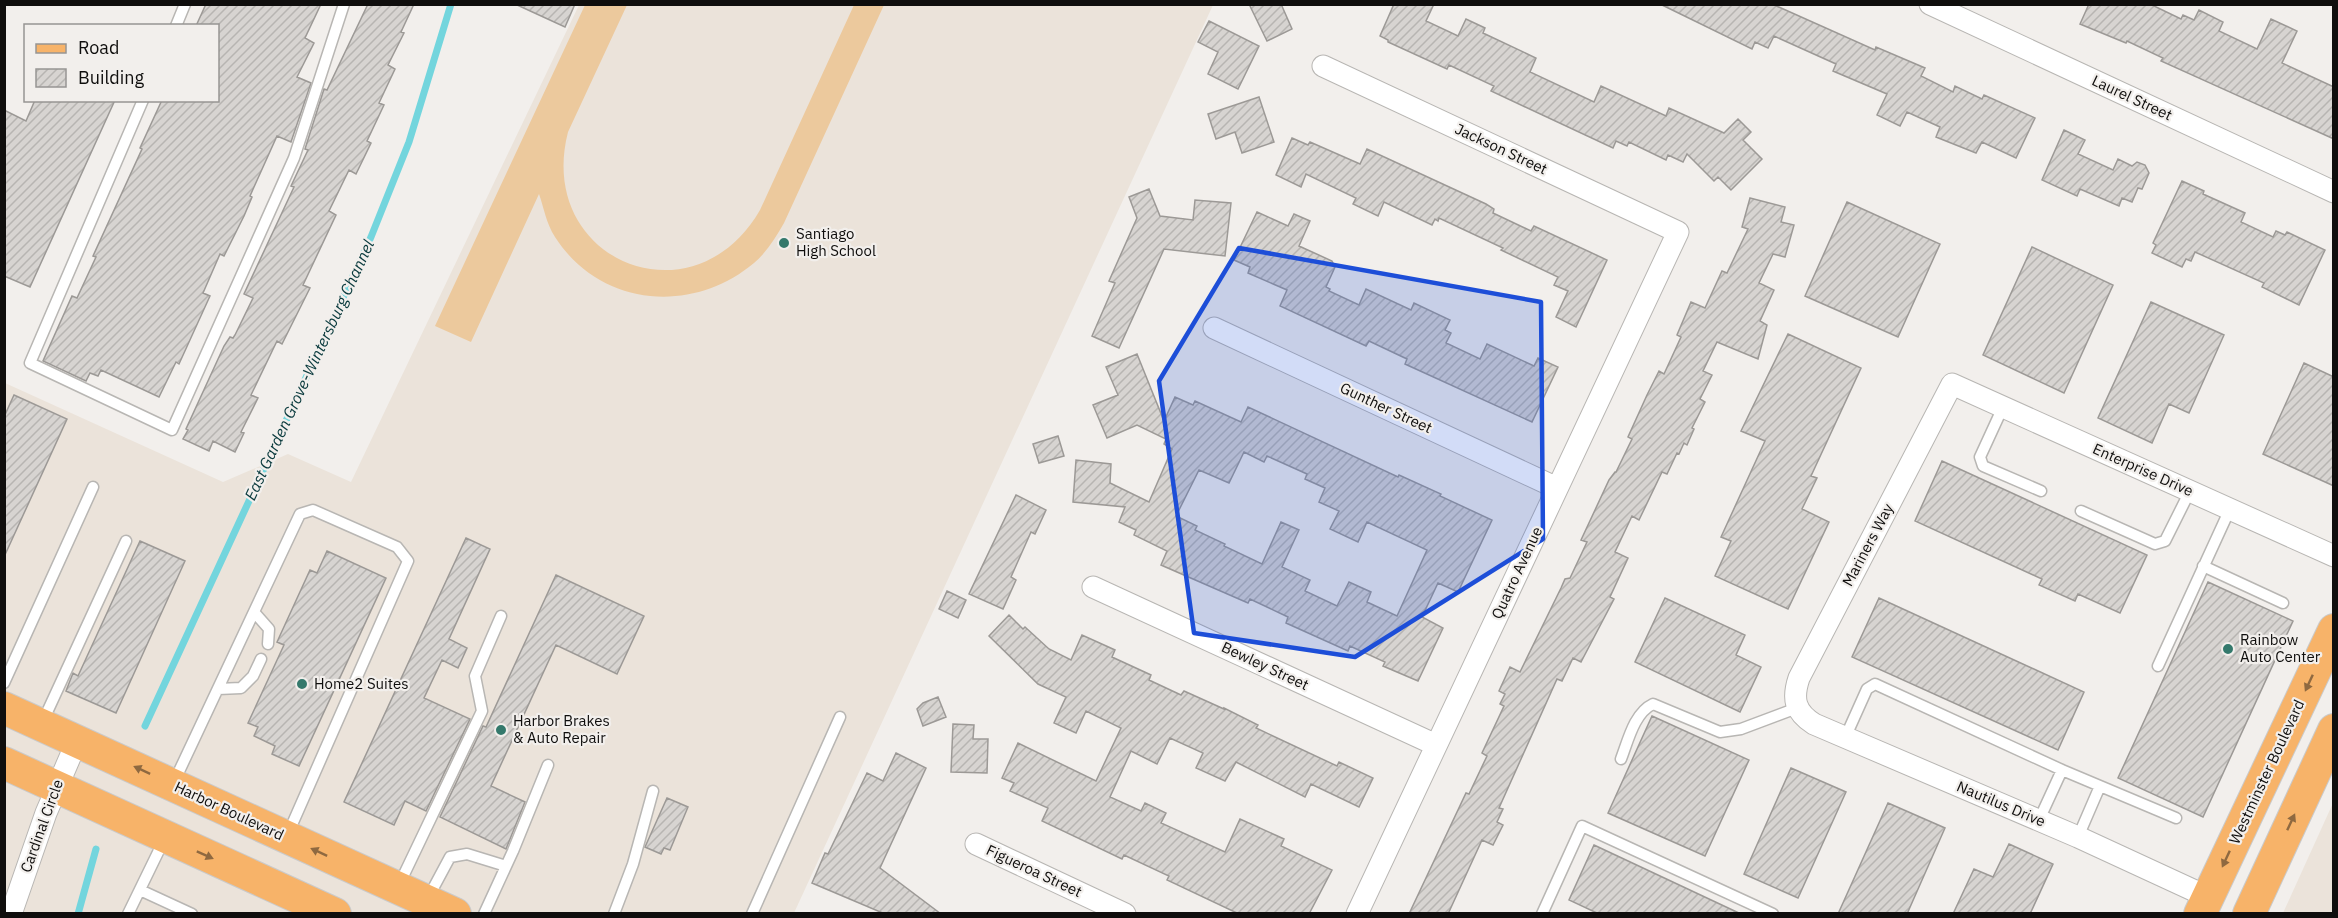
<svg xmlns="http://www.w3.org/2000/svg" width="2338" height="918" font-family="'IBM Plex Sans',sans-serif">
<defs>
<pattern id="building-hatch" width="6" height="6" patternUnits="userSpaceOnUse" patternTransform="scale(1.5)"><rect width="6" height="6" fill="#d7d4d1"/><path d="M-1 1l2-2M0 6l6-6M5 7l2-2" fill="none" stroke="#b7b5b2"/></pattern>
</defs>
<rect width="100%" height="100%" fill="#f2efec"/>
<path fill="#ebe3da" d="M 579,5 L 1213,5 L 794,913 L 5,914 L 5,383 L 223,482 L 288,454 L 351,482 Z
M 2333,803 L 2333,913 L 2283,913 Z"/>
<path fill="#ecc99d" d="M 585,5 L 627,5 L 568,132 C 535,260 693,326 760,210 L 854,5 L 884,5 L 784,223 C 776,237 767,252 754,263 C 692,315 600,307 555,237 C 546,223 544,208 539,194 L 471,342 L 435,326 Z"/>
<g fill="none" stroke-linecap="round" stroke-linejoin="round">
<path stroke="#73d5dd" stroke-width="7" d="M 145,726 L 371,237 L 409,142 L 451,4
M 78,914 L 96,849"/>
</g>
<path fill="url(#building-hatch)" stroke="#9c9996" stroke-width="1.5" fill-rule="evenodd" d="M 206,4 L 321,4 L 305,38 L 314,43 L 297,77 L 311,83 L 291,142 L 277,136 L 254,187 L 250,196 L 252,197 L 244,216 L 224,256 L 220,254 L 203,293 L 210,296 L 179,364 L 176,362 L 159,397 L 101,370 L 98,376 L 90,373 L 86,381 L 43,361 L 72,296 L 77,298 L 96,257 L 93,256 L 142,149 L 140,148 L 162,100 L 218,100 L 218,26 L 196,26 Z
M 368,4 L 414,4 L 401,32 L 404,33 L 388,65 L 395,69 L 379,103 L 384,105 L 367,141 L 371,143 L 356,174 L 349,170 L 329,211 L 336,215 L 303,285 L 310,288 L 282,344 L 277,341 L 251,395 L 258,398 L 241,432 L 244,433 L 235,452 L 213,441 L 209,451 L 183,439 L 188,430 L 186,429 L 224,346 L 230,337 L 233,338 L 235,335 L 253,298 L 244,294 L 294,187 L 291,186 L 308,150 L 305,149 L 324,89 L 327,90 Z
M 515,4 L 575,4 L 565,27 Z
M 1249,4 L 1281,4 L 1292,29 L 1267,41 Z
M 1394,4 L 1434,4 L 1426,21 L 1458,36 L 1466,19 L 1485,28 L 1483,33 L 1536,58 L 1530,72 L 1594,102 L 1601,86 L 1666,116 L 1669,108 L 1724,133 L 1738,119 L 1751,132 L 1743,140 L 1762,159 L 1731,190 L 1718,177 L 1714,181 L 1687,154 L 1683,162 L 1668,155 L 1666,160 L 1629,142 L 1627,146 L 1616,141 L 1613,148 L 1491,91 L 1494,86 L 1449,65 L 1447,69 L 1388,42 L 1388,40 L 1380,36 Z
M 1660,4 L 1772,4 L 1875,50 L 1876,47 L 1925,68 L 1921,76 L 1953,92 L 1955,86 L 1982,99 L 1984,95 L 2035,118 L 2016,158 L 1982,142 L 1976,153 L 1936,137 L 1940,127 L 1907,112 L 1900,126 L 1877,115 L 1887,94 L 1833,71 L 1836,64 L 1774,36 L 1768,48 L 1755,42 L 1752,49 Z
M 2089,4 L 2150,4 L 2181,19 L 2183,15 L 2194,20 L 2199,10 L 2223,22 L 2219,31 L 2257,49 L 2271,19 L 2297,31 L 2282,63 L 2334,87 L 2334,139 L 2161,61 L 2163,58 L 2127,41 L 2126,43 L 2080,24 Z
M 1209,21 L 1259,46 L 1238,89 L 1208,74 L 1218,52 L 1198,42 Z
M 1259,97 L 1274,142 L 1242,153 L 1235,132 L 1216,139 L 1208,114 Z
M 35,100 L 115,100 L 30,287 L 4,276 L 4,110 L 26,121 Z
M 2064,130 L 2085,140 L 2078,154 L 2113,170 L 2118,159 L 2132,166 L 2137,162 L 2145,165 L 2149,173 L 2142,189 L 2138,188 L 2132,202 L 2122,198 L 2119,206 L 2080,189 L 2077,196 L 2042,180 Z
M 1292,138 L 1308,145 L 1310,142 L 1360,164 L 1367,149 L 1486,204 L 1494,209 L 1493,213 L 1531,231 L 1534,226 L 1607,260 L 1576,327 L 1556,317 L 1568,291 L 1554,285 L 1558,277 L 1501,250 L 1503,248 L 1439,218 L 1438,221 L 1435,219 L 1432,225 L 1384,202 L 1378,216 L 1353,204 L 1356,198 L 1306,174 L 1301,187 L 1276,175 Z
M 2182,181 L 2204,191 L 2203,194 L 2245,213 L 2241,222 L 2273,237 L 2276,231 L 2285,235 L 2287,232 L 2325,250 L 2299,305 L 2262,287 L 2264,283 L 2195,252 L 2191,261 L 2186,259 L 2182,267 L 2152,253 L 2156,245 L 2153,243 Z
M 1149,189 L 1160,216 L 1193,220 L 1195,200 L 1231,203 L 1225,256 L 1164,249 L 1119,348 L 1092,336 L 1115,283 L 1109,281 L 1137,218 L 1129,197 Z
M 1750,198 L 1785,207 L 1781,222 L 1794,225 L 1785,257 L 1773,254 L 1759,283 L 1774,290 L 1760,321 L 1767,325 L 1758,359 L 1717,342 L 1703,371 L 1712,375 L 1700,399 L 1705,402 L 1692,428 L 1694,429 L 1687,445 L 1684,443 L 1679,454 L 1677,453 L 1667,474 L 1662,472 L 1639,520 L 1632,516 L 1615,552 L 1628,558 L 1610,597 L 1614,599 L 1581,662 L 1573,658 L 1562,681 L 1557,679 L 1499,808 L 1503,809 L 1497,822 L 1503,825 L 1493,845 L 1482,840 L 1448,914 L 1409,914 L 1466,793 L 1469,794 L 1487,756 L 1482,753 L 1504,706 L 1500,704 L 1505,694 L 1499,691 L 1510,667 L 1520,672 L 1561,588 L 1565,579 L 1570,578 L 1587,542 L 1581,540 L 1609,480 L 1615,472 L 1616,472 L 1632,439 L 1628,437 L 1647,395 L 1659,371 L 1664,374 L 1681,337 L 1677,335 L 1691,302 L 1705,308 L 1722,271 L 1727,273 L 1748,229 L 1742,227 Z
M 1847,202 L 1940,244 L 1898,337 L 1805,296 Z
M 1257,212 L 1288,226 L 1294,214 L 1310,221 L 1299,246 L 1332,261 L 1335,267 L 1326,287 L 1330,289 L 1329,291 L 1359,305 L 1366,289 L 1411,310 L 1414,303 L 1450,320 L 1445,330 L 1451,333 L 1446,343 L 1480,359 L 1487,344 L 1534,366 L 1538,358 L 1558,367 L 1532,422 L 1405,364 L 1407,359 L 1369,341 L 1366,346 L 1280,306 L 1287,290 L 1248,273 L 1250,267 L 1234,260 Z
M 2032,247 L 2113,285 L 2064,393 L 1983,355 Z
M 2151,302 L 2224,335 L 2189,413 L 2169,404 L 2152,443 L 2098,418 Z
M 1788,334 L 1861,368 L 1811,476 L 1817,478 L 1802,509 L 1829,522 L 1788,609 L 1715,576 L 1731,541 L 1721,537 L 1765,441 L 1741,431 Z
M 1137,354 L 1164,421 L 1175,397 L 1193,405 L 1195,401 L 1241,422 L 1248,407 L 1398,477 L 1399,475 L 1441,494 L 1440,496 L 1492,520 L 1458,592 L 1438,583 L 1422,617 L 1443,628 L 1418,681 L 1383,666 L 1385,662 L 1350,646 L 1348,651 L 1286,623 L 1288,617 L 1250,599 L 1248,603 L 1161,565 L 1167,551 L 1134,535 L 1136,530 L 1119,522 L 1125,507 L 1073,502 L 1076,460 L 1111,464 L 1110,483 L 1149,502 L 1172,449 L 1164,444 L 1166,439 L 1137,425 L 1107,438 L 1093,405 L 1118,395 L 1106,367 ZM 1244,452 L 1264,462 L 1267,456 L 1307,474 L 1305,479 L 1325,488 L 1319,502 L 1339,511 L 1330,529 L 1358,542 L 1367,522 L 1427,550 L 1397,616 L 1367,602 L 1371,592 L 1349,582 L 1337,606 L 1305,591 L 1310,580 L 1282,567 L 1299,530 L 1281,522 L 1262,564 L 1224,546 L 1225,544 L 1195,530 L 1197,526 L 1176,516 L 1199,470 L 1229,483 Z
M 2304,363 L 2334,377 L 2334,486 L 2263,454 Z
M 14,395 L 67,419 L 4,557 L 4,417 Z
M 1058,436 L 1064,456 L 1039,463 L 1033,444 Z
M 1942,461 L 2147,555 L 2120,613 L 2078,594 L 2075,601 L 2039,585 L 2042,579 L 1915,521 Z
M 1016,495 L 1046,510 L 1035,534 L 1031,532 L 1011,577 L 1016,580 L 1003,609 L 969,594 Z
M 466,538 L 490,549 L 449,639 L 467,648 L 458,668 L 442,660 L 424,698 L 470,719 L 426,811 L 405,801 L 394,825 L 344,802 Z
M 140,541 L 185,561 L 116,713 L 66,691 L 73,673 L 78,676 Z
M 327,551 L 386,578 L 299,766 L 272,754 L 275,746 L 254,736 L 258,727 L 248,723 L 284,645 L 277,642 L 310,570 L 317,573 Z
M 556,575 L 644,616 L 617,674 L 556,645 L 491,786 L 525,802 L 506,849 L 440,817 L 483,726 L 486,727 Z
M 2208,582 L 2293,621 L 2203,817 L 2118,778 Z
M 947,591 L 966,600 L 958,618 L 939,609 Z
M 1665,598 L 1745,635 L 1736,655 L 1761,667 L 1740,712 L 1635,662 Z
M 1879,598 L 2084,692 L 2058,750 L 1852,657 Z
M 1009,615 L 1023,629 L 1025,627 L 1049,649 L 1071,660 L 1082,635 L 1115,650 L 1112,657 L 1151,675 L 1149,680 L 1181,695 L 1184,691 L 1224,709 L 1224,708 L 1258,725 L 1256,728 L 1337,766 L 1339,762 L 1373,778 L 1359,807 L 1311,784 L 1305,797 L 1236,762 L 1225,781 L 1196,768 L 1203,753 L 1170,738 L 1157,764 L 1131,751 L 1110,797 L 1141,811 L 1145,803 L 1166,813 L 1161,823 L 1225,852 L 1240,819 L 1284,839 L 1281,846 L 1332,870 L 1309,914 L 1239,914 L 1167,880 L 1169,876 L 1124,855 L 1122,859 L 1042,821 L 1048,808 L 1010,791 L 1014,783 L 1002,778 L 1018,743 L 1096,781 L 1121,728 L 1086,711 L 1076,733 L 1054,723 L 1066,697 L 1038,684 L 989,636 Z
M 938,697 L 946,717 L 923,726 L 917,709 L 923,703 Z
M 1652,716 L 1749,760 L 1705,856 L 1608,813 Z
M 953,724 L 974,725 L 973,739 L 988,739 L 987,773 L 951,772 Z
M 896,753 L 926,768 L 880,868 L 941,914 L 885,914 L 812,883 L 825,853 L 828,854 L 867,773 L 883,781 Z
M 1791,768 L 1846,792 L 1798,898 L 1744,874 Z
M 667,798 L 688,807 L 670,850 L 664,848 L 661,854 L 645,847 Z
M 1888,803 L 1945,828 L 1907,914 L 1838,914 Z
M 2009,844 L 2053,864 L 2030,914 L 1953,914 L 1974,869 L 1993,877 Z
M 1594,845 L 1741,914 L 1599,914 L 1569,900 Z"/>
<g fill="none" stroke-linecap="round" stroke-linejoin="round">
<g stroke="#b8b6b3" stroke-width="13">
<path id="service" d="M 176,26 L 185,4
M 143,100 L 30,363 L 172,430 L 294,158 L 344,4
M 2003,407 L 1980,457 L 1983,466 L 2041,491
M 2081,511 L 2155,544 L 2165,541 L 2190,491
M 2203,566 L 2283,603
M 254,612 L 269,629 L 268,644
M 2158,666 L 2230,509
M 4,683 L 93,487
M 218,689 L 241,688 L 253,676 L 261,659
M 43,721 L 126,541
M 1845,738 L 1867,689 L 1875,684 L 2062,770 L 2039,820
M 1621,759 C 1628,741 1634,713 1653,704 L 1720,732 L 1741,729 L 1797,708
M 2062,770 L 2176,818
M 174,782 L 300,514 L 313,510 L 397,547 L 408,561 L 287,836
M 2078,837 L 2100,786
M 399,885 L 482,711 L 475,676 L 501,616
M 140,890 L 192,914
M 428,898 L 450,857 L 467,854 L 506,866
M 128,914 L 164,840
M 484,914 L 513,851 L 548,765
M 614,914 L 633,864 L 653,791
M 752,914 L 840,717
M 1542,914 L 1582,826 L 1773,914"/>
</g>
<g stroke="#b8b6b3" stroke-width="23">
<path id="minor" d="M 1930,4 L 2334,192
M 1323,66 L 1678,232 L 1357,914
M 1214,328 L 1557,488
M 1093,587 L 1436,745
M 976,844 L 1125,914
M 2208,897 L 2078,837 L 1814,724 C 1795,712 1792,699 1799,678 L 1952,384 L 2334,556
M 11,914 L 46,813 L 77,741"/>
</g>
<g stroke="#cacaca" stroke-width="34">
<path id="primary" d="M 4,708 L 455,914
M 4,763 L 335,914
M 2200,914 L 2334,630
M 2249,914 L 2334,730"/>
</g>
<use href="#service" stroke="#fff" stroke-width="10"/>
<use href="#minor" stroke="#fff" stroke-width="21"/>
<use href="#primary" stroke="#f7b369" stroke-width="32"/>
</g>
<defs><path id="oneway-solid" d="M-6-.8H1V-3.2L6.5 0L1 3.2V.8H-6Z" transform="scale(1.5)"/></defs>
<g fill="#8f6940">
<use href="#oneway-solid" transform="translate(2309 683) rotate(115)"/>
<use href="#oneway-solid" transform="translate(142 770) rotate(-155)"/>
<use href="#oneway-solid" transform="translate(2291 822) rotate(-65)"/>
<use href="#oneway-solid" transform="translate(319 852) rotate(-155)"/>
<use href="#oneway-solid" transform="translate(205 855) rotate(24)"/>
<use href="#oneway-solid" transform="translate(2226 859) rotate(115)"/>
</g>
<path fill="#1d4ed8" fill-opacity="0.2" stroke="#1d4ed8" stroke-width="4.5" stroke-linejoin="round" d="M 1239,248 L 1541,302 L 1543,539 L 1355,657 L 1194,633 L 1159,381 Z"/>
<g fill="#34796c" stroke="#f2efec" stroke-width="2">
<circle cx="784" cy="243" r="6"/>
<circle cx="2228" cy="649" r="6"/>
<circle cx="302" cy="684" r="6"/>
<circle cx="501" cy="730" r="6"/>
</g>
<g text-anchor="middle" stroke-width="4.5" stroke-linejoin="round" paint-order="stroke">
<g font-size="15" fill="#0f0e0d" stroke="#f2efec">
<text transform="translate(2132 98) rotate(25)" y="5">Laurel Street</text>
<text transform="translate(1501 149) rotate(25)" y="5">Jackson Street</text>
<text transform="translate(1386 408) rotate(25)" y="5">Gunther Street</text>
<text transform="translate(2143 470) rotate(24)" y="5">Enterprise Drive</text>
<text transform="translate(1868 545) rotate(-62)" y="5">Mariners Way</text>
<text transform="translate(1517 573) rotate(-65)" y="5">Quatro Avenue</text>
<text transform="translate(1265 666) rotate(25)" y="5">Bewley Street</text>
<text transform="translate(2267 772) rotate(-65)" y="5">Westminster Boulevard</text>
<text transform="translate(2001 804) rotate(23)" y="5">Nautilus Drive</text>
<text transform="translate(229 811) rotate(25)" y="5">Harbor Boulevard</text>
<text transform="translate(42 826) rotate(-70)" y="5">Cardinal Circle</text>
<text transform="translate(1034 871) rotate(25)" y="5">Figueroa Street</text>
</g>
<g font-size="15" fill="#0f0e0d" stroke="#f2efec" text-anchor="start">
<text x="796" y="239">Santiago<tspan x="796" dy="17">High School</tspan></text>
<text x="2240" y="645">Rainbow<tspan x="2240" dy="17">Auto Center</tspan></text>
<text x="314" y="689">Home2 Suites</text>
<text x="513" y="726">Harbor Brakes<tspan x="513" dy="17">&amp; Auto Repair</tspan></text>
</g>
<g font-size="16" font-style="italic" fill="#0a3a3d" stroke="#f2efec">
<text transform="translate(309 370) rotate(-65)" y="6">East Garden Grove-Wintersburg Channel</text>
</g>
</g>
<rect width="2338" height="918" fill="none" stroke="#0f0e0d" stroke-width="12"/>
<rect x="24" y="24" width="195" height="78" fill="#f2efec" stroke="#979593" stroke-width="1.5"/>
<rect x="36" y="44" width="30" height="9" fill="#f7b369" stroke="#979593" stroke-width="1.5"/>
<text x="78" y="54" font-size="18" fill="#0f0e0d">Road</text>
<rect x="36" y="69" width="30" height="18" fill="url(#building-hatch)" stroke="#979593" stroke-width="1.5"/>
<text x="78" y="84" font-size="18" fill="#0f0e0d">Building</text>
</svg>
